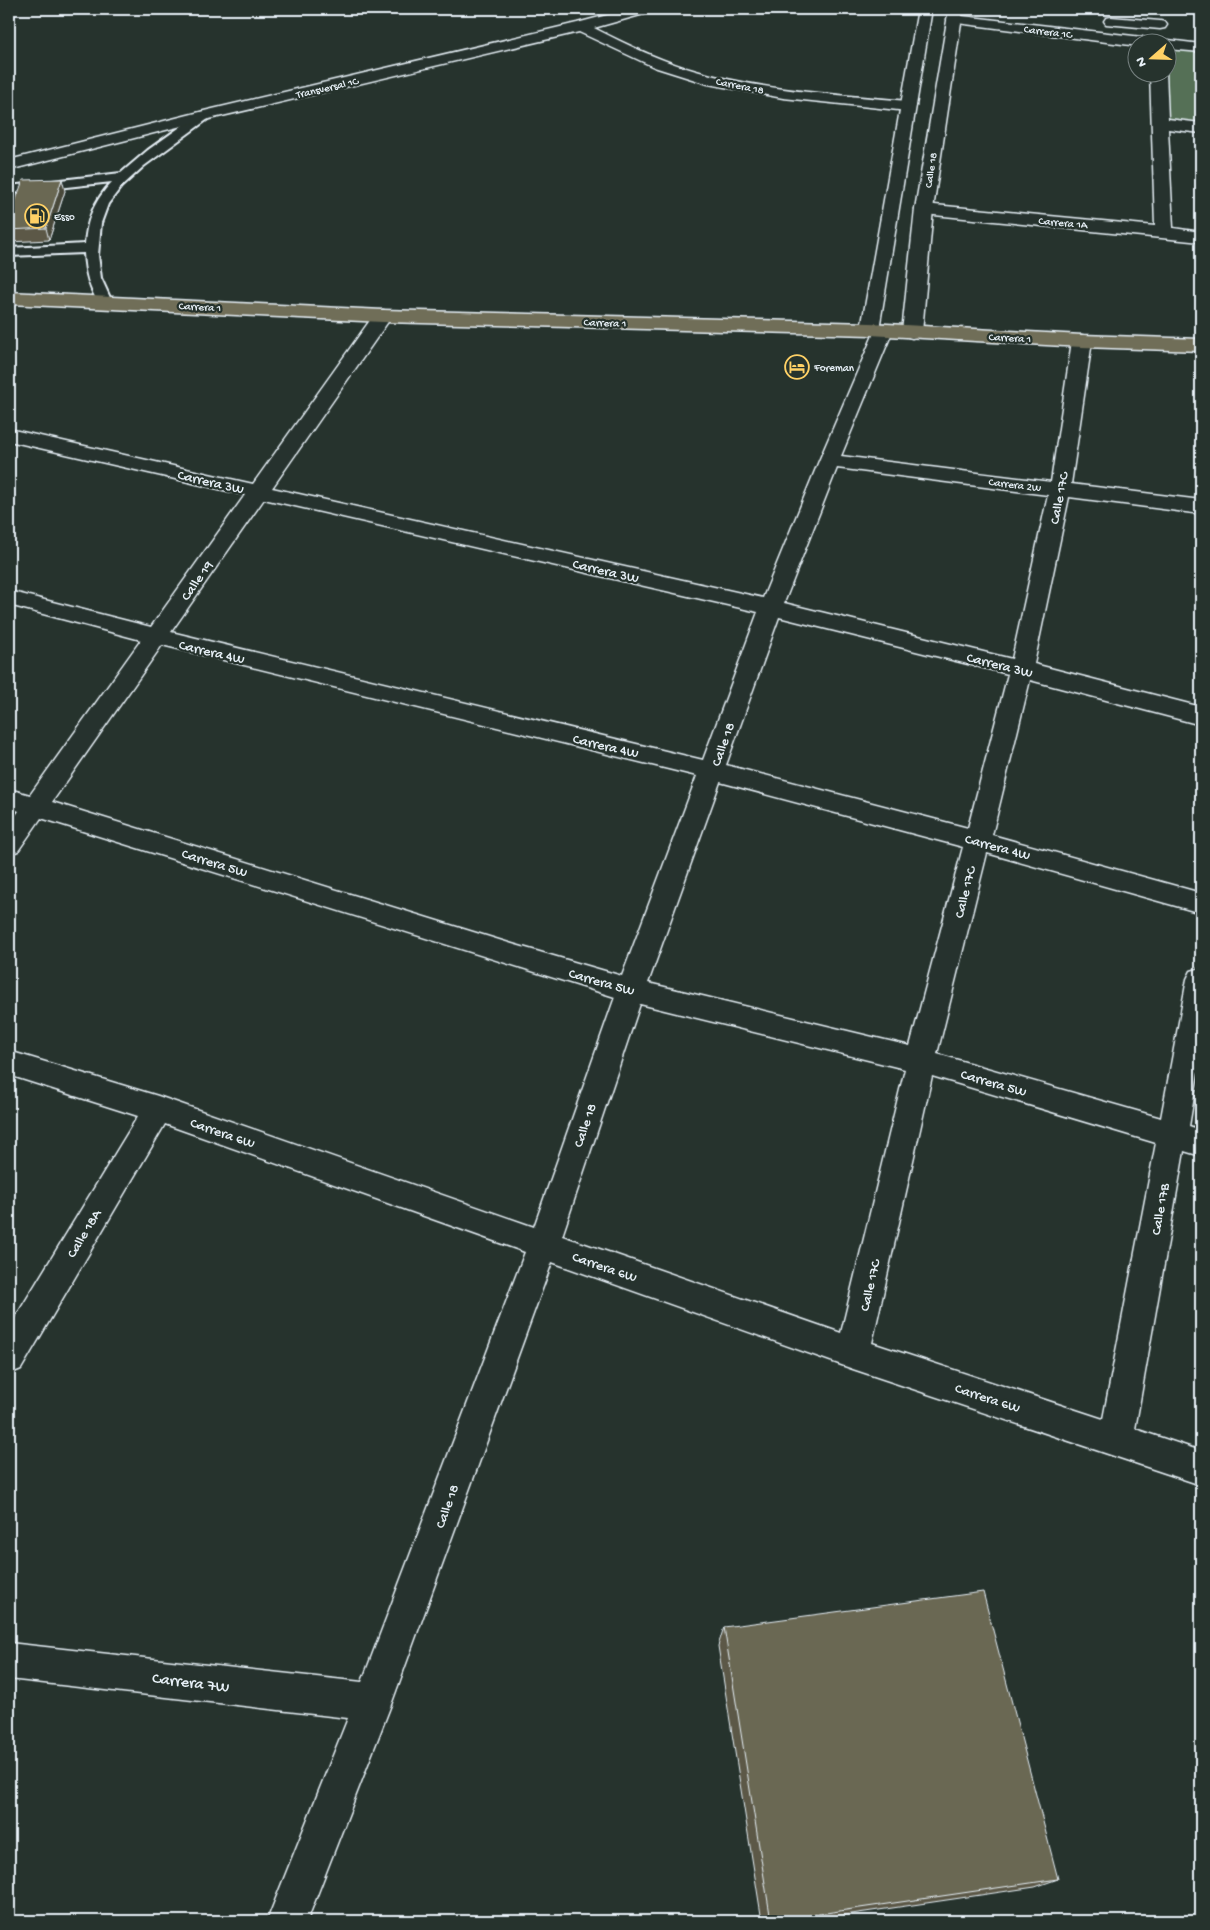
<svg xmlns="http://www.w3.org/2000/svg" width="1210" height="1930" font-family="'Gochi Hand',sans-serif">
<rect width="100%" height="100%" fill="#26332d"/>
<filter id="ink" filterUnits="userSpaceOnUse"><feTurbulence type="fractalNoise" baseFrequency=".02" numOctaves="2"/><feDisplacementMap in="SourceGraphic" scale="10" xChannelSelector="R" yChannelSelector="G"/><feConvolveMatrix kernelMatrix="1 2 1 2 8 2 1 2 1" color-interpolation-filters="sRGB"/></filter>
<g filter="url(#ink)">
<path fill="#557057" stroke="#9eb0a8" d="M 1168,45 L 1201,49 L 1201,129 L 1159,123 L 1158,73 L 1168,72 Z"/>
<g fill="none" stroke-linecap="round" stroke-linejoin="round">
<g stroke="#e8f1f8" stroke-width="4">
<path id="lane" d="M 204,112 L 208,113 L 210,116 L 208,119 L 144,166 L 121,187 L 108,204 L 101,223 L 98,255 L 101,278 L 112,302 L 110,305 L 100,305 C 89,289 85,272 84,253 L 9,256 L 9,248 L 85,244 C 87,219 94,201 112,182 L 12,193 L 9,192 L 9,186 L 121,173 L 148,150 L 200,113 Z"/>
</g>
<g stroke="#e8f1f8" stroke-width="3">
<path id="street" d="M 630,9 L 653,9 L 651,12 L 594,28 C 627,45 661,61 696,71 C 764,91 838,95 908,101 L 914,103 L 916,106 L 914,109 L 908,111 L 783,98 L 708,84 L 654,67 L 579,32 L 205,120 L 9,170 L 9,160 L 204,111 L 577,23 Z
M 954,15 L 1142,37 L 1147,39 L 1150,42 L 1138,42 L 1138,46 L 949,22 L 947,19 L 949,16 Z
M 1111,17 L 1160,21 L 1165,22 L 1167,25 L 1165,28 L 1160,29 L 1106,24 L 1104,21 L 1106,18 Z
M 1168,40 L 1201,44 L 1201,52 L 1168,49 L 1168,42 L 1162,42 Z
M 1150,72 L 1166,72 L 1168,119 L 1201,123 L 1201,133 L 1168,129 L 1173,228 L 1201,232 L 1201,242 L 924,214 L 918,213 L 915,209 L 918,205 L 924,204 L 1155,226 Z
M 383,310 L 390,312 L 392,316 L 272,488 L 763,598 L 819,461 L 877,326 L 884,324 L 891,326 L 893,330 L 841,456 L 1051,482 L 1072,341 L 1075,337 L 1082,335 L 1089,337 L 1092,341 L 1071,484 L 1201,500 L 1201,514 L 1069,497 L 1034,664 L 1201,707 L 1201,725 L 1030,680 L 992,835 L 1201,893 L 1201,913 L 987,853 L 937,1054 L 1161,1118 L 1187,979 L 1191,971 L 1201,968 L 1201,1055 L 1189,1126 L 1201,1130 L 1201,1156 L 1184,1151 L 1135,1429 L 1201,1451 L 1201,1485 L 853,1369 L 552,1262 L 392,1702 L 307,1921 L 267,1921 L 348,1718 L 9,1679 L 9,1643 L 362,1682 L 525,1252 L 165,1124 L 21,1369 L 9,1374 L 9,1328 L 138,1116 L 9,1075 L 9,1051 L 158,1096 L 534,1227 L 615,997 L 41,818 L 18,851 L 9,854 L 9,825 L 19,811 L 9,807 L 9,789 L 30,795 L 141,640 L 9,605 L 9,591 L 151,627 L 245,495 L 9,441 L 9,429 L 253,484 L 376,312 ZM 837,468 L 1048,495 L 1012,659 L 784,603 ZM 264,499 L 758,612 L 703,760 L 171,632 ZM 779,617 L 1008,674 L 968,828 L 726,765 ZM 162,645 L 697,776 L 622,976 L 512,944 L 52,802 ZM 720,782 L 963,847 L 910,1046 L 648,983 ZM 640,1004 L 905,1069 L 841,1333 L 562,1236 ZM 932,1076 L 1156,1143 L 1103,1419 L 872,1343 Z"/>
</g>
<g stroke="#e8f1f8" stroke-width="3">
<path id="secondary" d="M 918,9 L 932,9 L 879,329 L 877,333 L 870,335 L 863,333 L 861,329 Z
M 949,9 L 963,9 L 933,209 L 922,332 L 919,336 L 912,338 L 905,336 L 902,332 L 915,209 Z"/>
</g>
<g stroke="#e8f1f8" stroke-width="3">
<path id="highway" d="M 9,292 L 383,310 L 870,323 L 1082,335 L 1201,339 L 1201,351 L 1082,347 L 870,335 L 383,322 L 9,304 Z"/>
</g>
<use href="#lane" fill="#26332d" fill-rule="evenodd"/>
<use href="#street" fill="#26332d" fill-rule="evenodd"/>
<use href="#secondary" fill="#26332d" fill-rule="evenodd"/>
<use href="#highway" fill="#706e59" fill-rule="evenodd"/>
</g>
<path fill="#5b5947" stroke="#e8f1f8" d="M 65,191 L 49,240 L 9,242 L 9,230 Z
M 724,1627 L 1058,1879 L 1035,1887 L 804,1921 L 762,1921 L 718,1646 Z"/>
<path fill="#4a483a" stroke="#e8f1f8" d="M 62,179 L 65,191 L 49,240 L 46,228 Z"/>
<path fill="#6a6753" stroke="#e8f1f8" d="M 62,179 L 46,228 L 9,230 L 9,219 L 23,180 Z
M 983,1592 L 1058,1879 L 771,1921 L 724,1627 Z"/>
</g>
<defs>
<g id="fuel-ring" transform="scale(1.25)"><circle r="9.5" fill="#26332d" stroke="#ffd166" stroke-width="1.5"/><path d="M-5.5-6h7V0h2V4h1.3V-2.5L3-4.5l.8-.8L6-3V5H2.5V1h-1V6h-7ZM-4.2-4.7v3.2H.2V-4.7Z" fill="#ffd166"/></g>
<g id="hotel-ring" transform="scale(1.25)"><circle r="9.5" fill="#26332d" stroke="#ffd166" stroke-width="1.5"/><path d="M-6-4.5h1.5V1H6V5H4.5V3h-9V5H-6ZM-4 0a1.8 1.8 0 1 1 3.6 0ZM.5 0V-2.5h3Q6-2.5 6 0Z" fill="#ffd166"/></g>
</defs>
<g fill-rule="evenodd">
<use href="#fuel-ring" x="37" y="216"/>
<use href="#hotel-ring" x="797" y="367"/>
</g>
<g text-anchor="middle" stroke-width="4.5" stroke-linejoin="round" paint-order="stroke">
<g font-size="11" fill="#e8f1f8" stroke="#26332d">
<text transform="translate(1048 31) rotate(7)" y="4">Carrera 1C</text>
<text transform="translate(740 85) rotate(11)" y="4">Carrera 18</text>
<text transform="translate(327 87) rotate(-13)" y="4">Transversal 1C</text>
<text transform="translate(930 170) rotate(-81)" y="4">Calle 18</text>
<text transform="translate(1063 222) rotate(5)" y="4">Carrera 1A</text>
<text transform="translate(200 306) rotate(3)" y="4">Carrera 1</text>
<text transform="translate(605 322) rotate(2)" y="4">Carrera 1</text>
<text transform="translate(1010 337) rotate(3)" y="4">Carrera 1</text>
<text transform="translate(1015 484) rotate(7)" y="4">Carrera 2W</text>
</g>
<g font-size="11" fill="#e8f1f8" stroke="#26332d" text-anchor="start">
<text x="54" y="220">Esso</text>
<text x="814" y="371">Foreman</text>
</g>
<g font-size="14" fill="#e8f1f8" stroke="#26332d">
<text transform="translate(211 481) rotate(13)" y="5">Carrera 3W</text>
<text transform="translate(1058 498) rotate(-79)" y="5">Calle 17C</text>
<text transform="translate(606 570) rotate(13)" y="5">Carrera 3W</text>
<text transform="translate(196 580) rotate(-55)" y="5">Calle 19</text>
<text transform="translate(212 651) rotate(13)" y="5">Carrera 4W</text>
<text transform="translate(1000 664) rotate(14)" y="5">Carrera 3W</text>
<text transform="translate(722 744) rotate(-70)" y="5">Calle 18</text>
<text transform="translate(606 745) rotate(13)" y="5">Carrera 4W</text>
<text transform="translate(998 846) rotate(15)" y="5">Carrera 4W</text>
<text transform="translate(215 862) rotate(17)" y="5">Carrera 5W</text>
<text transform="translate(964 892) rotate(-76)" y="5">Calle 17C</text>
<text transform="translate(602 981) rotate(16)" y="5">Carrera 5W</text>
<text transform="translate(994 1082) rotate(16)" y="5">Carrera 5W</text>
<text transform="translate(584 1125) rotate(-71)" y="5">Calle 18</text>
<text transform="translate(223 1132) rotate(19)" y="5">Carrera 6W</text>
<text transform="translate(1159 1209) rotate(-80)" y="5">Calle 17B</text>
<text transform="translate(83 1233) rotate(-59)" y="5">Calle 18A</text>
<text transform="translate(605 1266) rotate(19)" y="5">Carrera 6W</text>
<text transform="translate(869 1285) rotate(-77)" y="5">Calle 17C</text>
<text transform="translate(988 1397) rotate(18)" y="5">Carrera 6W</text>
<text transform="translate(446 1506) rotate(-70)" y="5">Calle 18</text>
</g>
<g font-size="16" fill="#e8f1f8" stroke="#26332d">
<text transform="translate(191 1681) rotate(7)" y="6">Carrera 7W</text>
</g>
</g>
<rect width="1210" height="1930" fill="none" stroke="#26332d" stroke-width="30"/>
<rect x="15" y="15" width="1180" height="1900" fill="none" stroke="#e8f1f8" stroke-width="2" filter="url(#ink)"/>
<g transform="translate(1152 58) rotate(250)"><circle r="24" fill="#26332d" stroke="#747f7e"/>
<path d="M0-4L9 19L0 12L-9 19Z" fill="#ffd166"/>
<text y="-8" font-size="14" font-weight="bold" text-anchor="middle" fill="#e8f1f8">N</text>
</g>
</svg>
